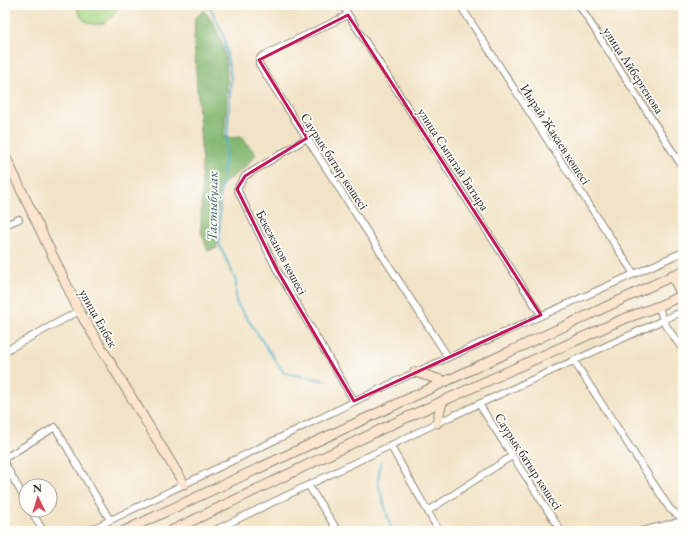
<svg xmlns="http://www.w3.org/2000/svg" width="688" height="536" font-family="'EB Garamond',serif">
<rect width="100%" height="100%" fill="#fdfcf7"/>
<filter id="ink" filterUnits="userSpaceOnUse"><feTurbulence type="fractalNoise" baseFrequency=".025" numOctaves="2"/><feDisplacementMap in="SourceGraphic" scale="8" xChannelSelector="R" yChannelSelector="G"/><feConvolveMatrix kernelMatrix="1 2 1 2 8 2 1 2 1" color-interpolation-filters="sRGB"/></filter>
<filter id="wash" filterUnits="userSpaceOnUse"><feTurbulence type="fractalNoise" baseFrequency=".012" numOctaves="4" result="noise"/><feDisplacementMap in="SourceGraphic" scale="16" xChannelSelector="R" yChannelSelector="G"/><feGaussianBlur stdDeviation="0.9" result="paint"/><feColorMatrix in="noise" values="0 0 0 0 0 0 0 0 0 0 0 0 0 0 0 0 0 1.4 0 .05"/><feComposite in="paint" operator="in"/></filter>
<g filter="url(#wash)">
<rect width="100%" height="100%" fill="#f2e3c6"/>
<path fill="#a6d683" stroke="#688057" d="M 76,5 L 117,5 C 115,21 97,31 83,19 C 79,16 78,10 76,5 Z"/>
<path fill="#84b771" stroke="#58714e" d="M 204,11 C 235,46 227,95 224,138 L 241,137 L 256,154 L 245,167 L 219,187 L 215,229 L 217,248 L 208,251 L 201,232 L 202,159 L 194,43 L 195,18 Z"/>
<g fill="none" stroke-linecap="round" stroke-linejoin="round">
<path stroke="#47aec7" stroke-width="2" d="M 209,5 L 224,37 L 231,79 L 226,150 L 220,199 L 219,244 L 236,281 L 236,302 L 284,373 L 328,381
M 380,463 L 378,483 L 392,531"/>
</g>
</g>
<g filter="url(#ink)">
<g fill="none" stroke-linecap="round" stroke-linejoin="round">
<g stroke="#8e8778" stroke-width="8">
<path id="street" d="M 342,5 L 541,315
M 460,5 L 634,274
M 579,5 L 683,168
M 348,15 L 262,56 L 259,60 L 259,64 L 448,357
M 307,138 L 245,176 L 237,189 L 277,270 L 354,401
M 5,225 L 19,219
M 659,306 L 663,321 L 683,350
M 5,351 L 79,311
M 574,361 L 670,509 L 683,519
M 479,404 L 561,531
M 390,445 L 439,531
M 5,458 L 55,427 L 110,520
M 5,464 L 26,501
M 308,485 L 338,531
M 31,510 L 43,531
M 428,511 L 512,456
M 88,531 L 405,377 L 683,252
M 213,531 L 437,423 L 683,311
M 641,531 L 683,521"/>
</g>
<g stroke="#8e8778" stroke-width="11">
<path id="secondary" d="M 5,156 L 79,311 L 184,484
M 672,275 L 682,295
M 415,372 L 444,381
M 437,423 L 442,401
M 124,531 L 683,271
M 171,531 L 388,426 L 621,320 L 659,306 L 683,295"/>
</g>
<use href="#street" stroke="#fff" stroke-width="6"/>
<use href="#secondary" stroke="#fce5cf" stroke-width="9"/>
</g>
</g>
<path fill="none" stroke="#c2185b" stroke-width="3" stroke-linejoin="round" d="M 348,15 L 541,315 L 354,401 L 277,270 L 237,189 L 245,176 L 307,138 L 259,60 Z"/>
<g text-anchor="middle" stroke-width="3.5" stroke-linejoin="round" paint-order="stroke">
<g font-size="13" fill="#2b2b2b" stroke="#fdfcf7">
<text transform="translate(634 70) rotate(57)" y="5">улица Айбергенова</text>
<text transform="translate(556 134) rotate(57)" y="5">Иырай Жақаев көшесі</text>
<text transform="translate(454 159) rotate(57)" y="5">улица Сыпатай Батыра</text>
<text transform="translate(335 161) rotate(57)" y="5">Саурық батыр көшесі</text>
<text transform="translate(282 252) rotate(62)" y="5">Бекежанов көшесі</text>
<text transform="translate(99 318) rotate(61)" y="5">улица Енбек</text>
<text transform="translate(529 461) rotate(57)" y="5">Саурық батыр көшесі</text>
</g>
<g font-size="14" font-style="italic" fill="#365f69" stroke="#fdfcf7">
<text transform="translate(212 206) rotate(-89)" y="5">Тастыбулак</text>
</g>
</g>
<rect width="688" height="536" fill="none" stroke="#fdfcf7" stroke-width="20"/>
<g transform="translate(38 498) rotate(356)"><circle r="19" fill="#fdfcf7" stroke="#a9a8a5"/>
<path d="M0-3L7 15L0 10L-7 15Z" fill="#d1495b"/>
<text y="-6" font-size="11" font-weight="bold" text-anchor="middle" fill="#2b2b2b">N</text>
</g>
</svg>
